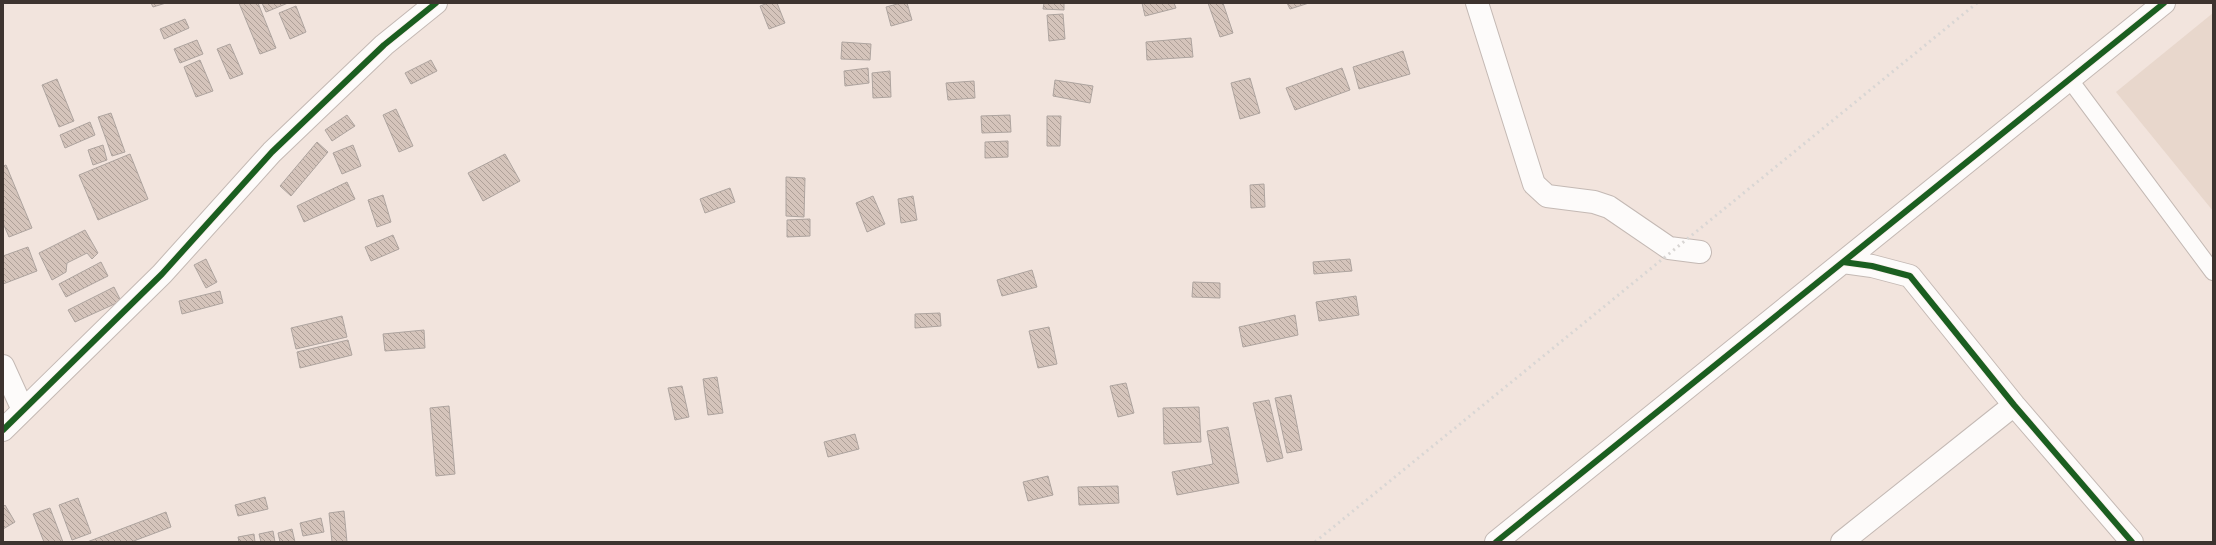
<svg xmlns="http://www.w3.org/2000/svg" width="2216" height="545" font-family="Manrope,sans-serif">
<defs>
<pattern id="building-back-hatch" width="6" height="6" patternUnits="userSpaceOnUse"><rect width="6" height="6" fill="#d5c4bb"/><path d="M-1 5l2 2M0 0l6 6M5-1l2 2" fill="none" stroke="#aea098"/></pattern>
</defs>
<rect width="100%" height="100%" fill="#f2e4dd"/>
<path fill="#e8d7cc" d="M 2213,13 L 2213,211 L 2116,92 Z"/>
<path fill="url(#building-back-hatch)" stroke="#aea49f" d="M 151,3 L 166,3 L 153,7 Z
M 239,3 L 258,3 L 276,48 L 260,54 Z
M 262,3 L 288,3 L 266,12 Z
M 768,3 L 777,3 L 785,23 L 769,29 L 760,6 Z
M 901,3 L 907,3 L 912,20 L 891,26 L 886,7 Z
M 1044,3 L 1064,3 L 1064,10 L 1043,9 Z
M 1142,3 L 1174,3 L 1176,8 L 1145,16 Z
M 1208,3 L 1223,3 L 1233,33 L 1220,37 Z
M 1287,3 L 1309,3 L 1290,9 Z
M 296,6 L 306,32 L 290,39 L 279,13 Z
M 1063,14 L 1065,39 L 1049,41 L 1047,15 Z
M 185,19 L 189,28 L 164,39 L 160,29 Z
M 1191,38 L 1193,57 L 1147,60 L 1146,42 Z
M 197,40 L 203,54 L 180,63 L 174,49 Z
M 842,42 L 871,44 L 870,60 L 841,59 Z
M 230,44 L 243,74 L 230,79 L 217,49 Z
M 1403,51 L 1410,74 L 1359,89 L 1353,67 Z
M 200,60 L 213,91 L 196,97 L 184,67 Z
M 431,60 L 437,71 L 411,84 L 405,73 Z
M 868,68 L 869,83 L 845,86 L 844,71 Z
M 1342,68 L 1350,90 L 1295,110 L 1286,88 Z
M 890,71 L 891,97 L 873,98 L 872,73 Z
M 1250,78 L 1260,113 L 1240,119 L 1231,83 Z
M 57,79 L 74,121 L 59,127 L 42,85 Z
M 1055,80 L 1093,86 L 1090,103 L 1053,96 Z
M 974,81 L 975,98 L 948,100 L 946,83 Z
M 396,109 L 413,146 L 399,152 L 383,115 Z
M 111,113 L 125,152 L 112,156 L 98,117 Z
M 347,115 L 355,126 L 332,141 L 325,130 Z
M 1010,115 L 1011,132 L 982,133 L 981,116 Z
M 1047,116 L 1061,116 L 1060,146 L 1047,146 Z
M 90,122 L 95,135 L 65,148 L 60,135 Z
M 1008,141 L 1008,157 L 985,158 L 985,142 Z
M 317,142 L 328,152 L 291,196 L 280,186 Z
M 103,145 L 107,160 L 93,165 L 88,150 Z
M 353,145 L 361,166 L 342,174 L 333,153 Z
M 130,154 L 148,199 L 98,220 L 79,175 Z
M 505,154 L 520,181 L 483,201 L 468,173 Z
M 6,165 L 32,228 L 9,237 L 3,223 L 3,166 Z
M 786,177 L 805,178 L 804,217 L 786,216 Z
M 347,182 L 355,199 L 304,222 L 297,206 Z
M 1264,184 L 1265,207 L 1251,208 L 1250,185 Z
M 730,188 L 735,202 L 705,213 L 700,199 Z
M 383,195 L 391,222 L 377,227 L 368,200 Z
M 873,196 L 885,224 L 867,232 L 856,203 Z
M 913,196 L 917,220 L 901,223 L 898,199 Z
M 810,219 L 810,236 L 787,237 L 787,220 Z
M 85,230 L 98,253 L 92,259 L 87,253 L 67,263 L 66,272 L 52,280 L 39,253 Z
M 393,235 L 399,249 L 371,261 L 365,247 Z
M 28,247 L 37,271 L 3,284 L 3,256 Z
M 206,259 L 217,282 L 206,288 L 194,265 Z
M 1350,259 L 1352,271 L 1314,274 L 1313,262 Z
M 101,262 L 108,276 L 66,297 L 59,284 Z
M 1032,270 L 1037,287 L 1002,296 L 997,280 Z
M 1193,282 L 1220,283 L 1220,298 L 1192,297 Z
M 114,287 L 121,301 L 75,322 L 68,310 Z
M 220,291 L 223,303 L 182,314 L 179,301 Z
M 1356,296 L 1359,315 L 1319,321 L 1316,302 Z
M 940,313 L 941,326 L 915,328 L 915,314 Z
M 1295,315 L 1298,335 L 1243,347 L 1239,327 Z
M 342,316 L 347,337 L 296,349 L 291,328 Z
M 1049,327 L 1057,364 L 1038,368 L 1029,331 Z
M 424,330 L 425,348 L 385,351 L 383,334 Z
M 348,340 L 352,355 L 300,368 L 297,352 Z
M 717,377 L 723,413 L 708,415 L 703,379 Z
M 1126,383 L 1134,413 L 1118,417 L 1110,386 Z
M 682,386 L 689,417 L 675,420 L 668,388 Z
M 1291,395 L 1302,450 L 1287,453 L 1275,398 Z
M 1269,400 L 1283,458 L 1267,462 L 1253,403 Z
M 449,406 L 455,474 L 436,476 L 430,408 Z
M 1199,407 L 1201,442 L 1164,444 L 1163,408 Z
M 1228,427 L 1239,483 L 1177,495 L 1172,472 L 1213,464 L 1207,431 Z
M 855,434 L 859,449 L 828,457 L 824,442 Z
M 1048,476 L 1053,495 L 1028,501 L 1023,482 Z
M 1118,486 L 1119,503 L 1079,505 L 1078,487 Z
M 265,497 L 268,509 L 238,516 L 235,505 Z
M 78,498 L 91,533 L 72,540 L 59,505 Z
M 5,505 L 15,522 L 3,529 L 3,507 Z
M 50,508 L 63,542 L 44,542 L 33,514 Z
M 344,511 L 347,542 L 332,542 L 329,513 Z
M 166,512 L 171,527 L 131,542 L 87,542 Z
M 321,518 L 324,532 L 303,536 L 300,523 Z
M 292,529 L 295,542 L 280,542 L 278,533 Z
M 273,531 L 275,542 L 261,542 L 259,534 Z
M 254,534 L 255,542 L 239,542 L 238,537 Z"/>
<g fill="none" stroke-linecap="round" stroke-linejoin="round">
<g stroke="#c4b9b4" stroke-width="18">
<path id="service" d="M 2070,80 L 2213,272"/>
</g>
<g stroke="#c4b9b4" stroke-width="24">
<path id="minor" d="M 1477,3 L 1534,184 L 1547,196 L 1594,202 L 1609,207 L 1669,248 L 1700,252
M 1843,262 L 1872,266 L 1910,276 L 2014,405 L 2132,542
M 3,366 L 23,410
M 3,430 L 162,274 L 272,152 L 384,45 L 436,3
M 1496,542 L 2164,3
M 1842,542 L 2014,405"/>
</g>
<use href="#service" stroke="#fdfbfa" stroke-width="16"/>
<use href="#minor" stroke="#fdfbfa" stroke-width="22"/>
<path stroke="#d9d6d4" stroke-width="3" stroke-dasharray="2 4" stroke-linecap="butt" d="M 1315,542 L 1977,3"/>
<g stroke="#fcf1ed" stroke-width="8">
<path id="cycleway" d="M 1843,262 L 1872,266 L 1910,276 L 2014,405 L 2132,542
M 3,430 L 162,274 L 272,152 L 384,45 L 436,3
M 1496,542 L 2164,3"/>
</g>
<use href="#cycleway" stroke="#1b5e20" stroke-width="6"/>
</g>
<rect width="2216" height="545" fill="none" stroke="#3d332f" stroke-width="8"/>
</svg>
